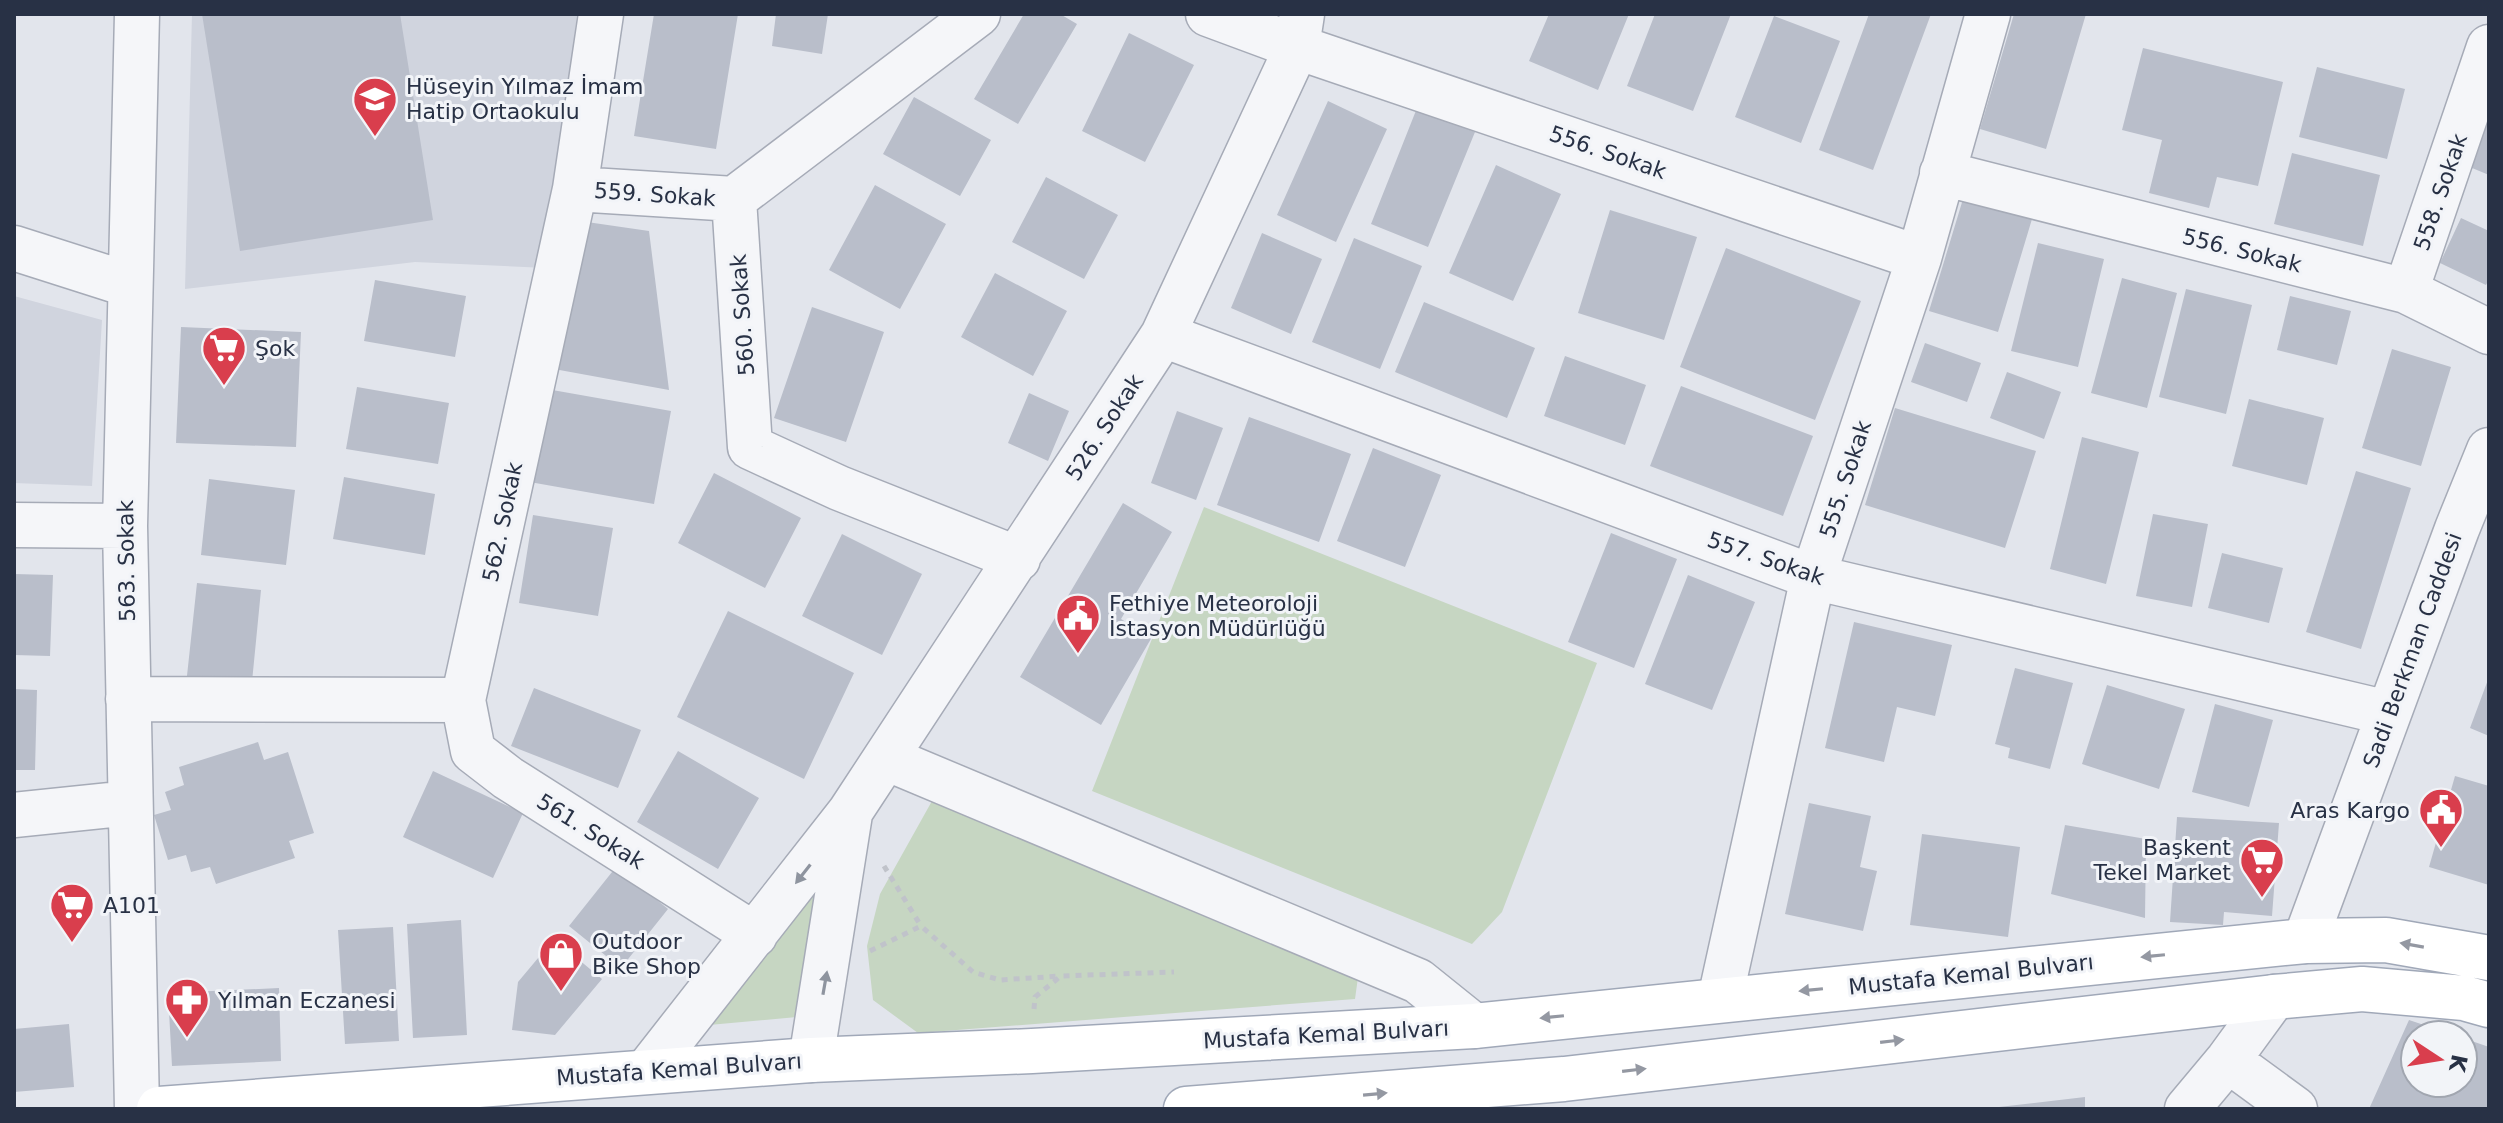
<svg xmlns="http://www.w3.org/2000/svg" width="2503" height="1123" font-family="'DejaVu Sans',sans-serif">
<rect width="100%" height="100%" fill="#e2e5ec"/>
<path fill="#d0d4de" d="M 192,14 L 577,14 L 546,268 L 415,262 L 185,289 Z
M 14,296 L 102,320 L 92,486 L 14,483 Z"/>
<path fill="#c6d6c2" d="M 1204,507 L 1597,663 L 1502,912 L 1472,944 L 1092,791 Z
M 932,801 L 1359,970 L 1355,999 L 918,1033 L 873,1000 L 867,946 L 880,894 Z
M 821,872 L 797,1017 L 698,1026 Z"/>
<path fill="#b9beca" d="M 202,14 L 400,14 L 433,220 L 240,251 Z
M 654,14 L 738,14 L 716,149 L 634,136 Z
M 776,14 L 828,14 L 822,54 L 772,46 Z
M 1024,14 L 1060,14 L 1077,24 L 1018,124 L 974,99 Z
M 1549,14 L 1629,14 L 1598,90 L 1529,61 Z
M 1655,14 L 1731,14 L 1693,111 L 1627,86 Z
M 1869,14 L 1931,14 L 1873,170 L 1819,150 Z
M 2014,14 L 2086,14 L 2046,149 L 1980,129 Z
M 1774,16 L 1840,41 L 1801,143 L 1735,117 Z
M 1129,33 L 1194,65 L 1145,162 L 1082,131 Z
M 2143,48 L 2283,82 L 2258,186 L 2217,177 L 2209,208 L 2149,193 L 2162,140 L 2122,130 Z
M 2317,67 L 2405,89 L 2387,159 L 2299,137 Z
M 2489,95 L 2489,175 L 2460,163 Z
M 914,97 L 991,140 L 960,196 L 883,154 Z
M 1328,101 L 1387,129 L 1336,242 L 1277,215 Z
M 1417,108 L 1475,132 L 1428,247 L 1371,224 Z
M 2292,153 L 2380,175 L 2363,246 L 2274,224 Z
M 1496,165 L 1561,194 L 1513,301 L 1449,273 Z
M 1046,177 L 1118,215 L 1084,279 L 1012,242 Z
M 875,185 L 946,224 L 900,309 L 829,270 Z
M 1963,199 L 2032,219 L 1998,332 L 1929,311 Z
M 1610,210 L 1697,237 L 1664,340 L 1578,313 Z
M 2461,218 L 2489,231 L 2489,279 L 2486,285 L 2440,263 Z
M 580,221 L 649,231 L 669,390 L 543,367 Z
M 1262,233 L 1322,259 L 1291,334 L 1231,308 Z
M 1354,238 L 1422,266 L 1380,369 L 1312,342 Z
M 2038,243 L 2104,259 L 2078,367 L 2011,351 Z
M 1726,248 L 1861,301 L 1815,420 L 1680,367 Z
M 995,273 L 1067,311 L 1033,376 L 961,337 Z
M 2122,278 L 2177,293 L 2147,408 L 2091,393 Z
M 375,280 L 466,296 L 455,357 L 364,341 Z
M 2186,289 L 2252,305 L 2226,414 L 2159,397 Z
M 2290,296 L 2351,311 L 2337,365 L 2277,350 Z
M 1424,302 L 1535,348 L 1507,418 L 1395,372 Z
M 812,307 L 884,332 L 846,442 L 774,418 Z
M 181,327 L 301,332 L 296,447 L 176,443 Z
M 1925,343 L 1981,363 L 1967,402 L 1911,382 Z
M 2392,349 L 2451,367 L 2421,466 L 2362,448 Z
M 1565,356 L 1646,385 L 1625,445 L 1544,416 Z
M 2007,372 L 2061,392 L 2044,439 L 1990,418 Z
M 1681,386 L 1813,436 L 1783,516 L 1650,466 Z
M 357,387 L 449,403 L 438,464 L 346,449 Z
M 541,388 L 671,411 L 654,504 L 524,481 Z
M 1029,393 L 1069,411 L 1048,461 L 1008,443 Z
M 2249,399 L 2324,418 L 2307,485 L 2232,466 Z
M 1895,408 L 2036,451 L 2005,548 L 1865,505 Z
M 1177,411 L 1223,428 L 1196,500 L 1151,483 Z
M 1249,417 L 1351,454 L 1319,542 L 1217,505 Z
M 2082,437 L 2139,452 L 2106,584 L 2050,569 Z
M 1373,448 L 1441,475 L 1405,567 L 1337,541 Z
M 2356,471 L 2411,488 L 2361,649 L 2306,632 Z
M 714,473 L 801,518 L 765,588 L 678,543 Z
M 344,477 L 435,494 L 425,555 L 333,539 Z
M 209,479 L 295,490 L 286,565 L 201,555 Z
M 1123,503 L 1172,532 L 1121,619 L 1152,637 L 1101,725 L 1020,677 Z
M 2153,514 L 2208,524 L 2192,607 L 2136,596 Z
M 533,515 L 613,528 L 598,616 L 519,603 Z
M 1611,533 L 1677,559 L 1634,668 L 1568,642 Z
M 842,534 L 922,574 L 882,655 L 802,616 Z
M 2222,553 L 2283,568 L 2269,623 L 2208,608 Z
M 14,574 L 53,575 L 50,656 L 14,655 Z
M 1688,575 L 1755,602 L 1712,710 L 1645,684 Z
M 197,583 L 261,590 L 251,692 L 186,685 Z
M 728,611 L 854,673 L 804,779 L 677,717 Z
M 1854,622 L 1952,645 L 1935,716 L 1897,707 L 1884,762 L 1825,748 Z
M 2015,668 L 2073,683 L 2050,769 L 2008,758 L 2010,748 L 1995,744 Z
M 2489,677 L 2489,736 L 2470,728 Z
M 2107,685 L 2185,709 L 2159,789 L 2082,764 Z
M 534,688 L 641,730 L 618,788 L 511,746 Z
M 14,689 L 37,690 L 35,770 L 14,770 Z
M 2215,704 L 2273,720 L 2249,807 L 2192,792 Z
M 258,742 L 264,760 L 288,752 L 314,833 L 289,841 L 295,858 L 216,884 L 210,867 L 191,872 L 186,855 L 168,860 L 154,815 L 171,810 L 165,792 L 184,785 L 179,767 Z
M 678,751 L 759,798 L 718,869 L 637,822 Z
M 433,771 L 523,813 L 493,878 L 403,837 Z
M 2455,776 L 2489,786 L 2489,885 L 2429,867 Z
M 1809,803 L 1871,816 L 1860,867 L 1877,871 L 1863,931 L 1785,914 Z
M 2177,817 L 2279,823 L 2272,916 L 2224,912 L 2223,925 L 2170,922 Z
M 2065,825 L 2146,839 L 2145,918 L 2051,894 Z
M 1922,834 L 2020,847 L 2008,937 L 1910,925 Z
M 616,867 L 668,909 L 621,968 L 569,926 Z
M 461,920 L 467,1035 L 413,1038 L 407,924 Z
M 393,927 L 399,1041 L 345,1044 L 338,930 Z
M 554,939 L 602,979 L 555,1035 L 512,1030 L 518,982 Z
M 279,988 L 281,1061 L 172,1066 L 168,993 Z
M 2409,1020 L 2451,1034 L 2415,1035 L 2415,1083 L 2463,1083 L 2463,1038 L 2489,1047 L 2489,1109 L 2369,1109 Z
M 69,1024 L 74,1087 L 14,1092 L 14,1029 Z
M 2085,1097 L 2085,1109 L 2000,1109 L 1999,1107 Z"/>
<g fill="none" stroke-linecap="round" stroke-linejoin="round">
<g stroke="#a6abb7" stroke-width="47">
<path id="minor" d="M 137,14 L 125,526 L 137,1109
M 601,14 L 575,189 L 463,700 L 473,751 L 508,778 L 755,935
M 978,14 L 734,199 L 750,447 L 839,488 L 1018,559
M 1208,14 L 1297,47 L 1919,258
M 1942,173 L 2406,291 L 2489,332
M 575,189 L 734,199
M 14,248 L 130,285
M 2406,291 L 2489,47
M 1163,335 L 1813,577 L 2388,713
M 14,525 L 125,526
M 128,699 L 463,700
M 886,758 L 1418,981 L 1474,1026
M 14,815 L 130,803
M 2305,941 L 2457,529 L 2489,450
M 1720,999 L 1813,577 L 1919,258 L 1988,14
M 811,1060 L 850,814
M 2228,1060 L 2295,1109
M 647,1071 L 850,812 L 1163,335 L 1297,47 L 1302,14
M 2187,1109 L 2228,1060 L 2274,997"/>
</g>
<g stroke="#a0a8b8" stroke-width="47">
<path id="major" d="M 159,1109 L 811,1060 L 1032,1051 L 1474,1026 L 2305,941 L 2386,940 L 2489,958
M 1186,1109 L 1564,1079 L 2274,997 L 2362,989 L 2464,998 L 2489,1005"/>
</g>
<path stroke="#c0c3ca" stroke-width="5" stroke-dasharray="6 6" stroke-linecap="butt" d="M 884,866 L 921,926
M 870,951 L 921,926 L 973,972 L 1000,980 L 1061,976
M 1034,1009 L 1035,997 L 1061,976 L 1174,972"/>
<use href="#minor" stroke="#f5f6f9" stroke-width="44"/>
<use href="#major" stroke="#fff" stroke-width="44"/>
</g>
<defs><path id="oneway-solid" d="M-6-.8H1V-3.2L6.5 0L1 3.2V.8H-6Z" transform="scale(2)"/></defs>
<g fill="#8e949f">
<use href="#oneway-solid" transform="translate(803 874) rotate(128)"/>
<use href="#oneway-solid" transform="translate(825 983) rotate(-80)"/>
</g>
<g fill="#9498a2">
<use href="#oneway-solid" transform="translate(2412 945) rotate(-170)"/>
<use href="#oneway-solid" transform="translate(2153 956) rotate(174)"/>
<use href="#oneway-solid" transform="translate(1811 990) rotate(174)"/>
<use href="#oneway-solid" transform="translate(1552 1017) rotate(174)"/>
<use href="#oneway-solid" transform="translate(1892 1041) rotate(-7)"/>
<use href="#oneway-solid" transform="translate(1634 1070) rotate(-7)"/>
<use href="#oneway-solid" transform="translate(1375 1094) rotate(-5)"/>
</g>
<defs>
<g id="school-pin" transform="scale(2.3)"><path d="M0 17L-7.5 6A9.5 9.5 0 1 1 7.5 6Z" fill="#d93e4d" stroke="#f2f4f8"/><path d="M0-5L7-2L0 1L-7-2ZM-4 1L0 2.5L4 1V4Q0 6-4 4Z" fill="#fff"/></g>
<g id="supermarket-pin" transform="scale(2.3)"><path d="M0 17L-7.5 6A9.5 9.5 0 1 1 7.5 6Z" fill="#d93e4d" stroke="#f2f4f8"/><path d="M-6-5.5h2.5l.6 2H6L4.5 2H-2.5L-4.4-4H-6ZM-1.5 3.2a1.3 1.3 0 1 0 .1 0ZM3 3.2a1.3 1.3 0 1 0 .1 0Z" fill="#fff"/></g>
<g id="civic-pin" transform="scale(2.3)"><path d="M0 17L-7.5 6A9.5 9.5 0 1 1 7.5 6Z" fill="#d93e4d" stroke="#f2f4f8"/><path d="M-.6-6.5H3V-4.5H.6V-3L4-1V1h2V6H-6V1h2V-1L-.6-3ZM-1.2 2.5V6h2.4V2.5Z" fill="#fff"/></g>
<g id="shop-pin" transform="scale(2.3)"><path d="M0 17L-7.5 6A9.5 9.5 0 1 1 7.5 6Z" fill="#d93e4d" stroke="#f2f4f8"/><path d="M-5-2.5h2.3a2.7 3.5 0 0 1 5.4 0H5L5.5 6h-11ZM-1.5-2.5h3a1.5 2.3 0 0 0-3 0Z" fill="#fff"/></g>
<g id="pharmacy-pin" transform="scale(2.3)"><path d="M0 17L-7.5 6A9.5 9.5 0 1 1 7.5 6Z" fill="#d93e4d" stroke="#f2f4f8"/><path d="M-2-6h4v4h4v4h-4v4h-4v-4h-4v-4h4Z" fill="#fff"/></g>
</defs>
<g fill-rule="evenodd">
<use href="#school-pin" x="375" y="99"/>
<use href="#supermarket-pin" x="224" y="348"/>
<use href="#civic-pin" x="1078" y="616"/>
<use href="#civic-pin" x="2441" y="810"/>
<use href="#supermarket-pin" x="2262" y="860"/>
<use href="#supermarket-pin" x="72" y="905"/>
<use href="#shop-pin" x="561" y="954"/>
<use href="#pharmacy-pin" x="187" y="1000"/>
</g>
<g text-anchor="middle" stroke-width="6" stroke-linejoin="round" paint-order="stroke">
<g font-size="22" fill="#283145" stroke="#f2f4f8" text-anchor="start">
<text x="406" y="94">Hüseyin Yılmaz İmam<tspan x="406" dy="25">Hatip Ortaokulu</tspan></text>
<text x="255" y="356">Şok</text>
<text x="1109" y="611">Fethiye Meteoroloji<tspan x="1109" dy="25">İstasyon Müdürlüğü</tspan></text>
<text x="2410" y="818" text-anchor="end">Aras Kargo</text>
<text x="2231" y="855" text-anchor="end">Başkent<tspan x="2231" dy="25">Tekel Market</tspan></text>
<text x="103" y="913">A101</text>
<text x="592" y="949">Outdoor<tspan x="592" dy="25">Bike Shop</tspan></text>
<text x="218" y="1008">Yılman Eczanesi</text>
</g>
<g font-size="22" fill="#283145" stroke="#f2f4f8">
<text transform="translate(1608 152) rotate(19)" y="8">556. Sokak</text>
<text transform="translate(2440 192) rotate(-71)" y="8">558. Sokak</text>
<text transform="translate(655 194) rotate(4)" y="8">559. Sokak</text>
<text transform="translate(2242 250) rotate(14)" y="8">556. Sokak</text>
<text transform="translate(742 315) rotate(-94)" y="8">560. Sokak</text>
<text transform="translate(1104 427) rotate(-57)" y="8">526. Sokak</text>
<text transform="translate(1845 479) rotate(-72)" y="8">555. Sokak</text>
<text transform="translate(502 522) rotate(-78)" y="8">562. Sokak</text>
<text transform="translate(1766 558) rotate(19)" y="8">557. Sokak</text>
<text transform="translate(126 561) rotate(-91)" y="8">563. Sokak</text>
<text transform="translate(2412 650) rotate(-70)" y="8">Sadi Berkman Caddesi</text>
<text transform="translate(591 831) rotate(32)" y="8">561. Sokak</text>
<text transform="translate(1971 974) rotate(-6)" y="8">Mustafa Kemal Bulvarı</text>
<text transform="translate(1326 1034) rotate(-3)" y="8">Mustafa Kemal Bulvarı</text>
<text transform="translate(679 1069) rotate(-4)" y="8">Mustafa Kemal Bulvarı</text>
</g>
</g>
<rect width="2503" height="1123" fill="none" stroke="#283145" stroke-width="32"/>
<g transform="translate(2439 1059) rotate(102)"><circle r="38" fill="#f2f4f8" stroke="#a1a6b0" stroke-width="2"/>
<path d="M0-6L14 30L0 20L-14 30Z" fill="#d93e4d"/>
<text y="-12" font-size="22" font-weight="bold" text-anchor="middle" fill="#283145">K</text>
</g>
</svg>
